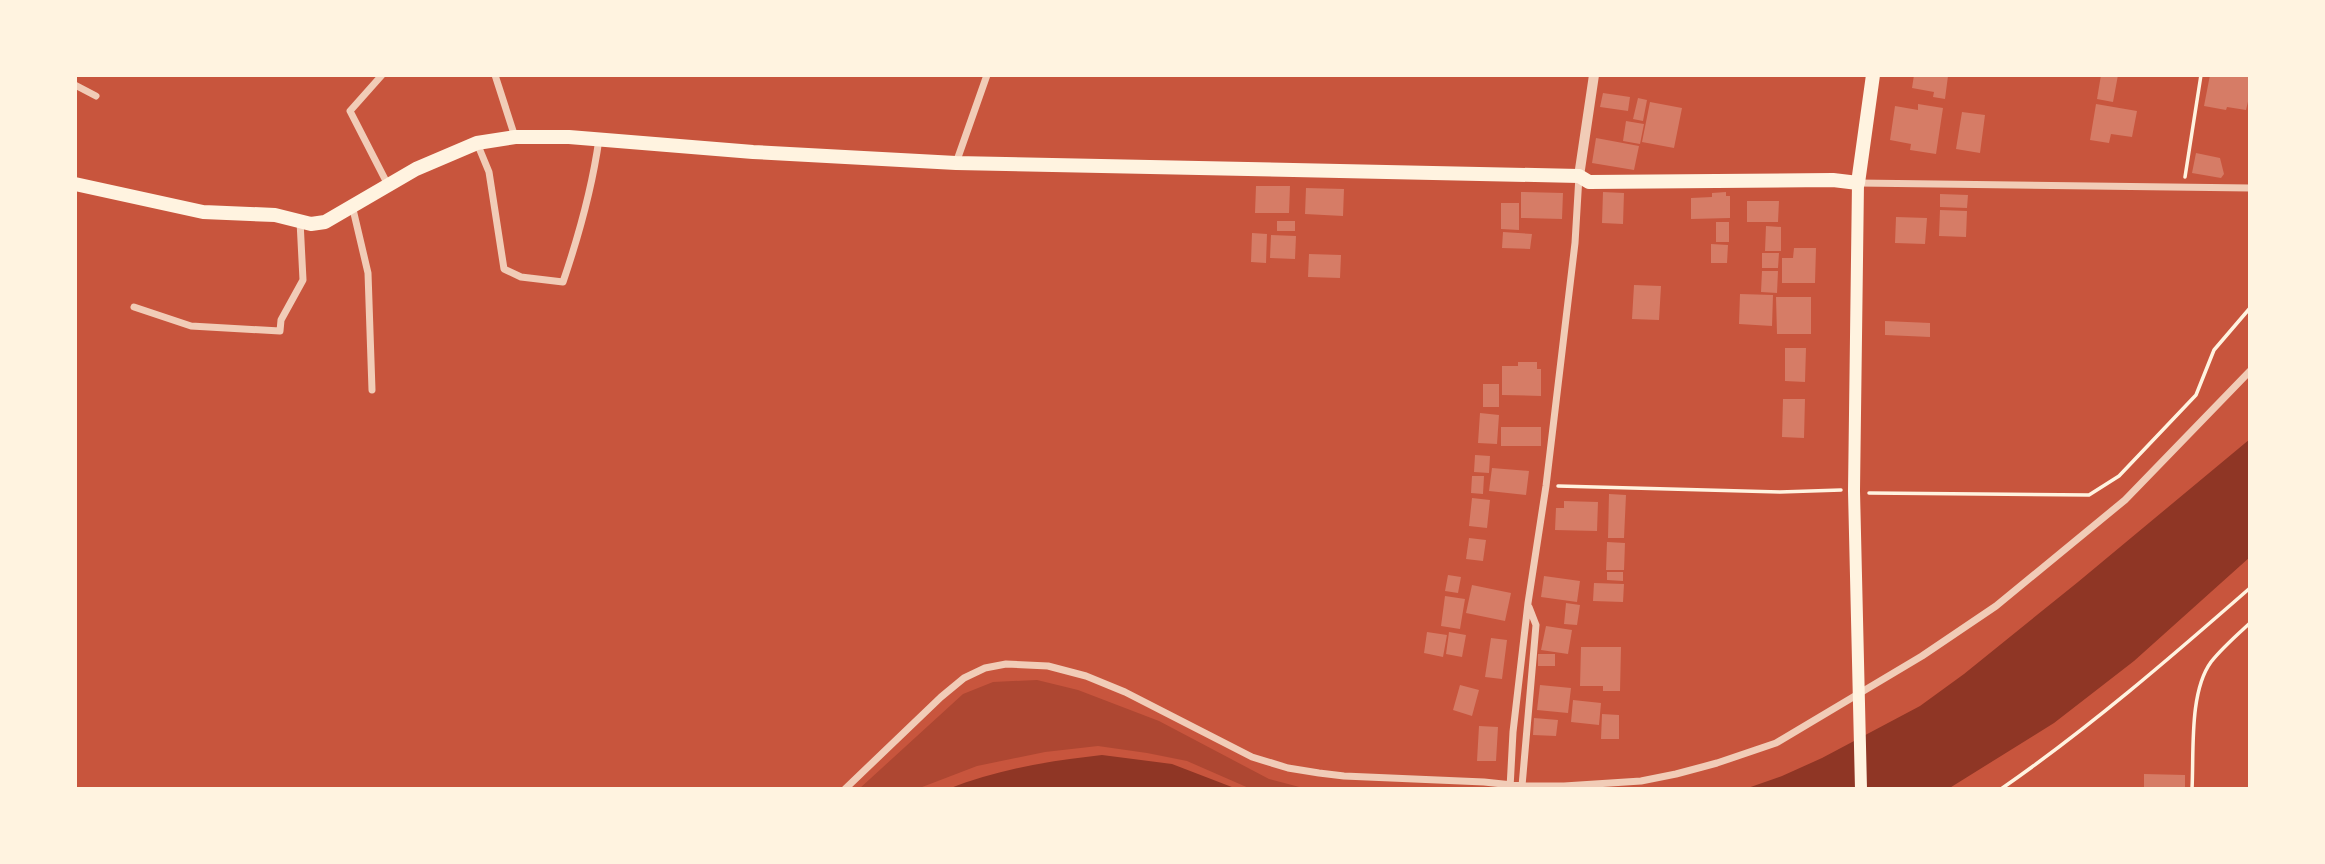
<svg xmlns="http://www.w3.org/2000/svg" width="2325" height="864" font-family="Helvetica,sans-serif">
<rect width="100%" height="100%" fill="#c8553d"/>
<path fill="#ae4732" d="M 1037,680 L 1078,690 L 1159,721 L 1269,779 L 1307,789 L 1251,789 L 1187,761 L 1147,753 L 1098,746 L 1045,752 L 977,766 L 917,789 L 859,789 L 963,694 L 993,682 Z"/>
<path fill="#8f3625" d="M 2250,439 L 2250,557 L 2134,661 L 2054,723 L 1948,789 L 1745,789 L 1782,776 L 1822,758 L 1920,706 L 1964,674 L 2078,582 Z
M 1102,755 L 1172,764 L 1237,789 L 948,789 C 998,769 1049,761 1102,755 Z"/>
<path fill="#d67c66" d="M 1914,75 L 1948,76 L 1945,99 L 1933,97 L 1934,92 L 1912,88 Z
M 2101,75 L 2118,75 L 2113,102 L 2097,99 Z
M 2210,75 L 2250,76 L 2250,93 L 2246,110 L 2227,107 L 2226,110 L 2204,106 Z
M 1603,93 L 1630,97 L 1628,111 L 1600,107 Z
M 1638,98 L 1647,100 L 1643,121 L 1633,119 Z
M 1650,102 L 1682,108 L 1674,148 L 1642,142 Z
M 1918,104 L 1943,108 L 1936,154 L 1910,150 L 1911,144 L 1890,140 L 1895,106 L 1918,110 Z
M 2096,104 L 2137,111 L 2132,137 L 2111,134 L 2109,143 L 2090,140 Z
M 1962,112 L 1985,115 L 1980,153 L 1956,149 Z
M 1626,121 L 1644,124 L 1640,144 L 1623,141 Z
M 1596,138 L 1639,146 L 1634,170 L 1592,163 Z
M 2196,153 L 2220,158 L 2224,174 L 2221,178 L 2192,173 Z
M 1256,186 L 1290,186 L 1289,213 L 1255,213 Z
M 1306,188 L 1344,189 L 1343,216 L 1305,214 Z
M 1521,192 L 1563,193 L 1562,219 L 1521,218 Z
M 1603,192 L 1624,193 L 1623,224 L 1602,223 Z
M 1726,192 L 1726,196 L 1730,196 L 1730,218 L 1691,219 L 1691,198 L 1712,197 L 1712,193 Z
M 1940,194 L 1968,195 L 1967,208 L 1940,207 Z
M 1747,201 L 1779,201 L 1778,222 L 1747,222 Z
M 1501,203 L 1519,203 L 1519,230 L 1501,229 Z
M 1940,210 L 1967,211 L 1966,237 L 1939,236 Z
M 1896,217 L 1927,218 L 1925,244 L 1895,243 Z
M 1277,221 L 1295,221 L 1295,231 L 1277,231 Z
M 1716,222 L 1729,222 L 1729,242 L 1716,242 Z
M 1766,226 L 1781,227 L 1781,251 L 1765,251 Z
M 1503,232 L 1532,234 L 1530,249 L 1502,248 Z
M 1252,233 L 1267,234 L 1266,263 L 1251,262 Z
M 1271,235 L 1296,236 L 1295,259 L 1270,258 Z
M 1711,244 L 1728,245 L 1727,263 L 1711,263 Z
M 1794,248 L 1816,248 L 1815,283 L 1782,283 L 1782,258 L 1793,258 Z
M 1762,253 L 1779,253 L 1778,268 L 1762,268 Z
M 1309,254 L 1341,255 L 1340,278 L 1308,277 Z
M 1762,271 L 1778,271 L 1777,293 L 1761,292 Z
M 1634,285 L 1661,286 L 1659,320 L 1632,319 Z
M 1740,294 L 1773,295 L 1772,326 L 1739,324 Z
M 1776,297 L 1811,297 L 1811,334 L 1777,334 Z
M 1885,321 L 1930,323 L 1930,337 L 1885,335 Z
M 1785,348 L 1806,348 L 1805,382 L 1785,381 Z
M 1518,362 L 1537,362 L 1537,369 L 1541,369 L 1541,396 L 1502,395 L 1502,366 L 1518,366 Z
M 1483,384 L 1499,384 L 1499,407 L 1483,407 Z
M 1783,399 L 1805,399 L 1804,438 L 1782,437 Z
M 1480,413 L 1499,415 L 1497,444 L 1478,443 Z
M 1501,427 L 1541,427 L 1541,446 L 1501,446 Z
M 1475,455 L 1490,456 L 1489,473 L 1474,472 Z
M 1492,468 L 1529,471 L 1526,495 L 1489,491 Z
M 1472,476 L 1484,476 L 1483,494 L 1471,493 Z
M 1609,494 L 1626,495 L 1624,538 L 1608,538 Z
M 1472,498 L 1490,500 L 1487,528 L 1469,526 Z
M 1564,501 L 1598,502 L 1597,531 L 1555,530 L 1556,508 L 1564,508 Z
M 1469,538 L 1486,540 L 1483,561 L 1466,559 Z
M 1607,542 L 1625,543 L 1624,570 L 1606,570 Z
M 1607,572 L 1623,572 L 1623,581 L 1607,580 Z
M 1448,575 L 1461,577 L 1458,593 L 1445,591 Z
M 1544,576 L 1580,581 L 1577,602 L 1541,597 Z
M 1594,583 L 1624,584 L 1623,602 L 1593,601 Z
M 1472,585 L 1511,593 L 1505,621 L 1466,613 Z
M 1445,596 L 1465,599 L 1460,629 L 1441,626 Z
M 1566,603 L 1580,605 L 1577,625 L 1564,624 Z
M 1546,626 L 1572,630 L 1568,654 L 1541,650 Z
M 1427,632 L 1447,635 L 1443,657 L 1424,653 Z
M 1449,632 L 1466,635 L 1462,657 L 1446,654 Z
M 1491,638 L 1507,640 L 1502,679 L 1485,677 Z
M 1581,647 L 1621,647 L 1620,691 L 1603,691 L 1603,686 L 1580,686 Z
M 1538,654 L 1555,654 L 1555,666 L 1538,666 Z
M 1460,685 L 1479,690 L 1472,716 L 1453,710 Z
M 1540,685 L 1571,688 L 1568,713 L 1537,710 Z
M 1573,700 L 1601,703 L 1599,725 L 1571,722 Z
M 1602,714 L 1619,715 L 1619,739 L 1601,739 Z
M 1534,718 L 1558,720 L 1556,736 L 1533,735 Z
M 1479,726 L 1498,727 L 1496,761 L 1477,761 Z
M 2144,774 L 2185,775 L 2185,789 L 2144,789 Z"/>
<g fill="none" stroke-linecap="round" stroke-linejoin="round">
<path stroke="#fff3e0" stroke-width="3.5" d="M 2185,177 L 2201,75
M 1558,486 L 1780,492 L 1841,490
M 1869,493 L 2089,495 L 2119,476 L 2196,395 L 2214,350 L 2250,308
M 2001,789 C 2089,728 2170,658 2250,588
M 2192,789 C 2194,752 2189,692 2211,662 C 2222,648 2237,635 2250,623"/>
<path stroke="#f1ccb7" stroke-width="7" d="M 382,75 L 350,111 L 388,185
M 495,75 L 515,137
M 75,85 L 96,96
M 477,143 L 489,172 L 504,269 L 521,277 L 563,282 C 579,235 592,189 599,139
M 956,163 L 987,75
M 1858,183 L 2250,188
M 352,205 L 368,273 L 372,390
M 134,307 L 191,326 L 280,331 L 281,320 L 303,280 L 300,221
M 1522,786 L 1536,625 L 1529,607
M 1510,788 L 1513,732 L 1528,603 L 1546,486 L 1575,243 L 1579,176
M 845,789 L 941,697 L 964,678 L 985,668 L 1006,664 L 1048,666 L 1086,676 L 1125,692 L 1252,757 L 1288,768 L 1319,773 L 1344,776 L 1484,782 L 1522,786 L 1564,786 L 1641,781 L 1676,774 L 1717,763 L 1776,743 L 1922,656 L 1996,606 L 2125,500 L 2250,371"/>
<path stroke="#f1ccb7" stroke-width="10" d="M 1579,176 L 1594,75"/>
<path stroke="#fff3e0" stroke-width="12" d="M 1858,183 L 1854,491 L 1861,789"/>
<path stroke="#fff3e0" stroke-width="14" d="M 75,184 L 203,212 L 275,215 L 311,224 L 325,222 L 416,169 L 477,143 L 515,137 L 569,137 L 753,152 L 956,163 L 1579,176 L 1589,182 L 1833,180 L 1858,183 L 1873,75"/>
</g>
<rect width="2325" height="864" fill="none" stroke="#fff3e0" stroke-width="154"/>
</svg>
